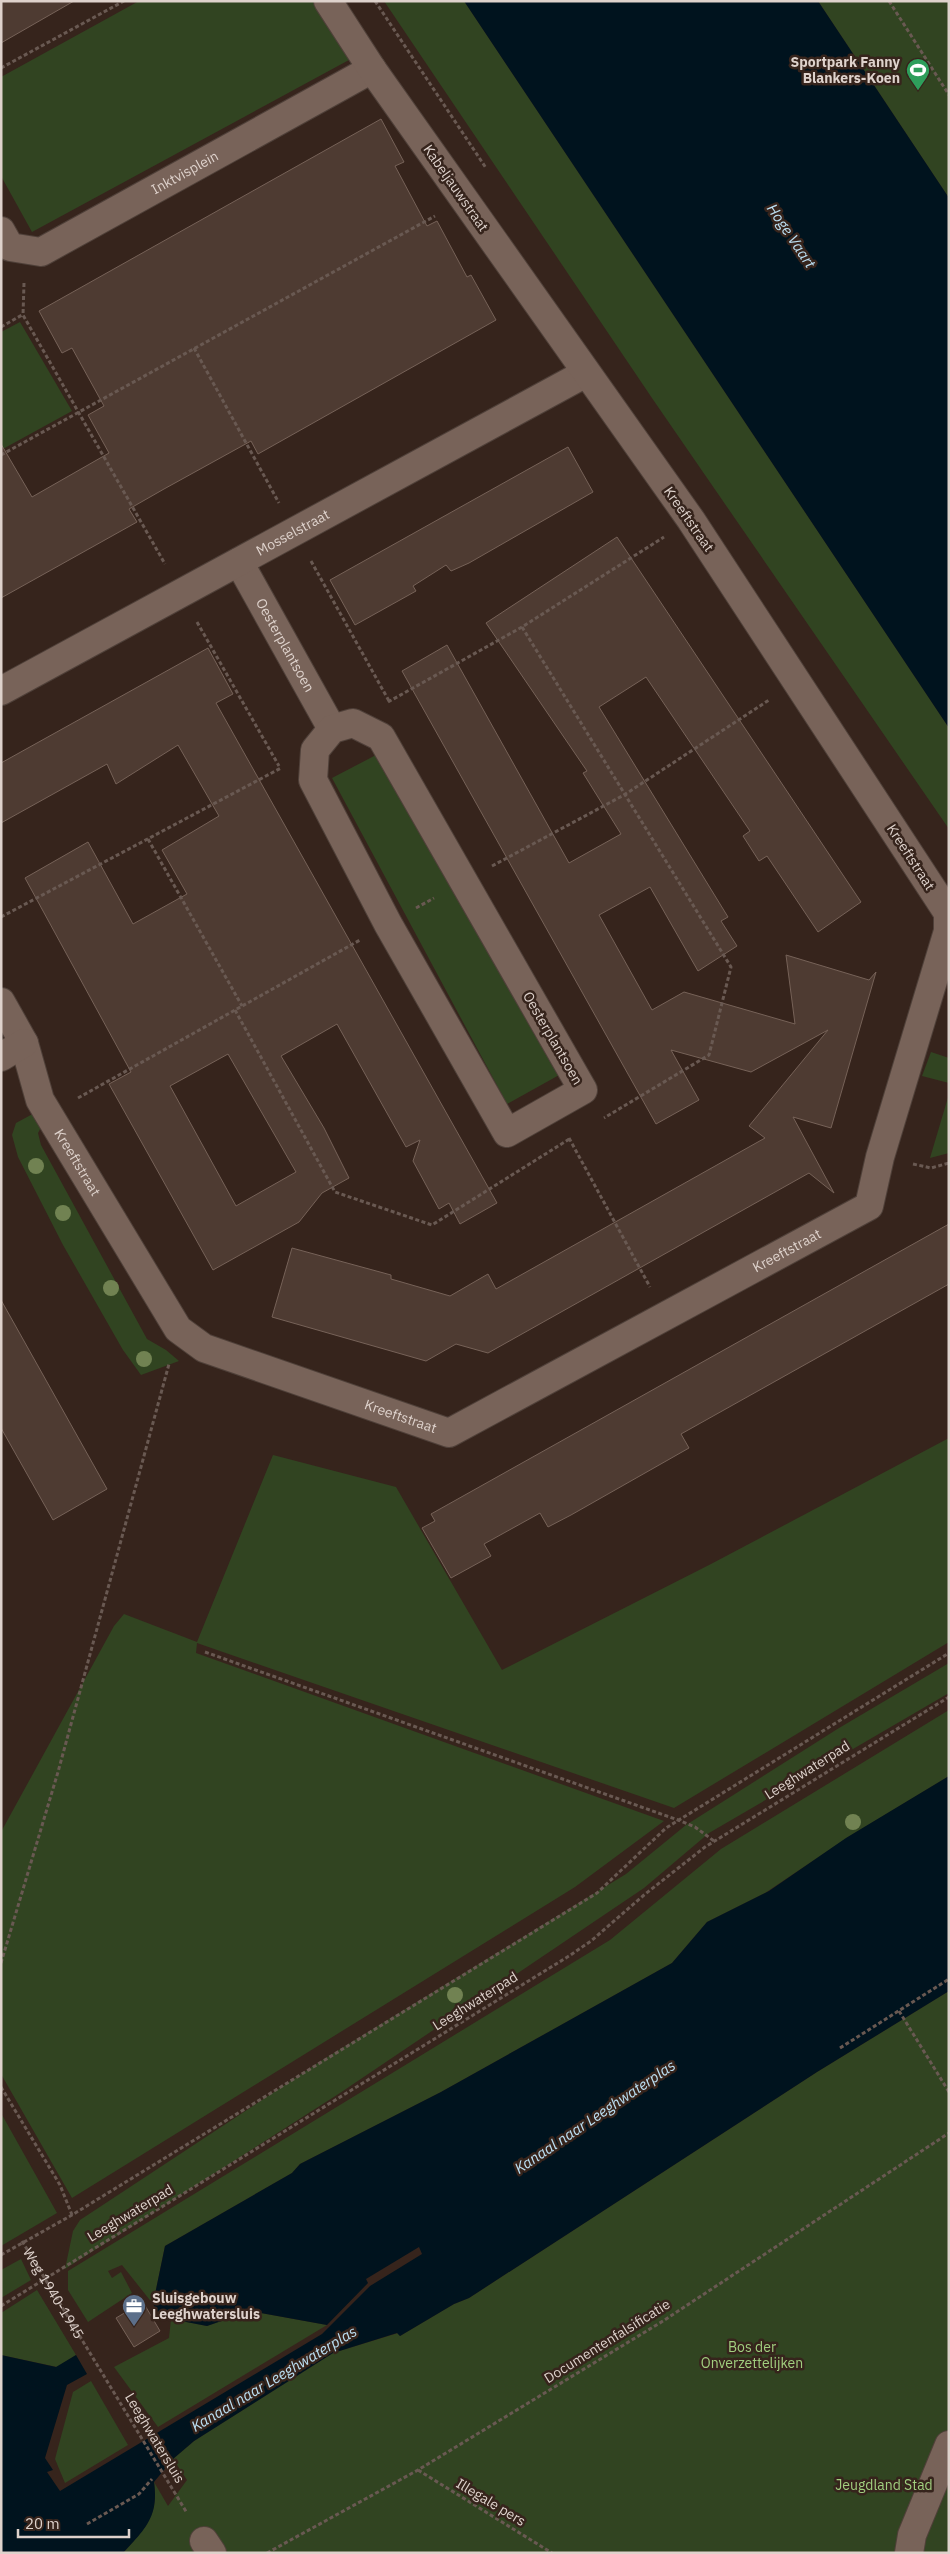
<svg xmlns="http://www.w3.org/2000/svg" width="950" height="2554" font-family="'IBM Plex Sans',sans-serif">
<rect width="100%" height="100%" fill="#36241c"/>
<path fill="#314421" d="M 139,1 L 325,1 L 360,54 L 32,232 L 1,176 L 1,77 Z
M 384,1 L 464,1 L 949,728 L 949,829 L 654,401 Z
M 818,1 L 949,1 L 949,198 Z
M 20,322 L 72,411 L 1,450 L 1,332 Z
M 376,755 L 561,1074 L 507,1104 L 332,778 Z
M 931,1052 L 949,1058 L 949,1083 L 922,1076 Z
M 949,1094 L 949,1153 L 930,1158 Z
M 40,1110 L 45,1120 L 38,1133 L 41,1145 L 147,1339 L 166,1350 L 179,1361 L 141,1375 L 123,1350 L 63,1245 L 18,1157 L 12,1135 L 16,1123 Z
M 949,1438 L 949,1642 L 674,1808 L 197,1643 L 196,1653 L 664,1821 L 575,1887 L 72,2198 L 1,2074 L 1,1832 L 114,1626 L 124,1614 L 197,1642 L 273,1455 L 396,1487 L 502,1670 L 711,1564 Z
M 949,1663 L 949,1693 L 709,1833 L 644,1888 L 340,2093 L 65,2269 L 73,2231 L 80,2220 L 321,2061 L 626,1874 L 686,1825 L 839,1728 Z
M 949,1710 L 949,1776 L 850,1836 L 765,1893 L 707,1922 L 672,1963 L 441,2092 L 300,2164 L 292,2173 L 165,2246 L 153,2304 L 122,2265 L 108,2271 L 112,2278 L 121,2272 L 132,2293 L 88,2322 L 68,2290 L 68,2271 L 610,1940 L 721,1849 Z
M 949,1991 L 949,2553 L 123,2553 C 144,2529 159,2516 154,2482 L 168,2506 L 187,2480 L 173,2459 L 194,2441 L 333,2353 L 398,2333 L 400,2336 L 454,2304 L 469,2298 L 817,2072 Z
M 1,2113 L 57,2213 L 1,2246 Z
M 21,2259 L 31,2280 L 1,2298 L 1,2270 Z
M 37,2290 L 76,2355 L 57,2367 L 1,2355 L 1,2313 Z
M 250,2311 L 327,2325 L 158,2427 L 114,2367 L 169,2338 L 171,2319 L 207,2326 Z
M 91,2381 L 128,2445 L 65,2483 L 55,2459 L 73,2392 Z"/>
<path fill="#00131e" d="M 464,1 L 818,1 L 949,198 L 949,728 Z
M 949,1776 L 949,1991 L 817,2072 L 469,2298 L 454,2304 L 400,2336 L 397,2333 L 333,2353 L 194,2441 L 173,2459 L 154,2482 C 159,2517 145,2529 123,2553 L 1,2553 L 1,2355 L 56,2367 L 76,2355 L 87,2374 L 67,2385 L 45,2458 L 53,2470 L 47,2472 L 60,2491 L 322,2334 L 370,2286 L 422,2254 L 419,2247 L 366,2279 L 368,2283 L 327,2325 L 250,2311 L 207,2326 L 171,2319 L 163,2321 L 153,2304 L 165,2246 L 292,2173 L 300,2164 L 441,2092 L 672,1963 L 707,1922 L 769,1891 L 846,1838 Z"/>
<path fill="#4e3b32" stroke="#766258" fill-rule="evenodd" d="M 1,1 L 74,1 L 1,43 Z
M 381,119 L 404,162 L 395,166 L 427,226 L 437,221 L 467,277 L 471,275 L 496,320 L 258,454 L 251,441 L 164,489 L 129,509 L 137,522 L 1,598 L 1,444 L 32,497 L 109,453 L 88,415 L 104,406 L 72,348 L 62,353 L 39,311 Z
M 568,447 L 593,492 L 469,563 L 451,571 L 446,565 L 413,586 L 416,591 L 355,625 L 330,580 Z
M 617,537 L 861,902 L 818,932 L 767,856 L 759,861 L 743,836 L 750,831 L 646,677 L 599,707 L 728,917 L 721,921 L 737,946 L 698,971 L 650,887 L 599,915 L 652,1010 L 684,992 L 795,1024 L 786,955 L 869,980 L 876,972 L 831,1128 L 793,1117 L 834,1193 L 809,1173 L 488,1353 L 456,1344 L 426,1361 L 272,1317 L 292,1248 L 391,1275 L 391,1279 L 450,1296 L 488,1274 L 496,1289 L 765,1138 L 749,1126 L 828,1030 L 751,1072 L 671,1050 L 699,1100 L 656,1124 L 402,671 L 447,645 L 569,863 L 621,834 L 583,773 L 587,771 L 486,623 Z
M 208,648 L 233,694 L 216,703 L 497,1203 L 460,1224 L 449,1203 L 439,1209 L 413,1161 L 420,1140 L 406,1147 L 337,1024 L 281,1056 L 324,1128 L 349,1178 L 322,1193 L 299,1222 L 213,1270 L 109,1084 L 131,1072 L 25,878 L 88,842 L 133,924 L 187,894 L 162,850 L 219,816 L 178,745 L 116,784 L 107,764 L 1,823 L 1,763 ZM 228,1054 L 296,1172 L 236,1206 L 170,1086 Z
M 949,1224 L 949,1284 L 681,1434 L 689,1448 L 571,1515 L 548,1527 L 540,1513 L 484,1544 L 491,1556 L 451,1578 L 422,1528 L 435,1521 L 431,1514 Z
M 1,1300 L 107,1489 L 53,1520 L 1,1428 Z
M 143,2302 L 160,2331 L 134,2347 L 116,2318 Z"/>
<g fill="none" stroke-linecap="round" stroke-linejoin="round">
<g stroke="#4f4039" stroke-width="30">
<g id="minor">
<path id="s2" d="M 1,231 L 10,247 L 41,252 L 372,69"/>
<path id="s3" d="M 239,562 L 332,729"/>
<path id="s4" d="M 1,691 L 586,373"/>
<path d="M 353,723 L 381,737 L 583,1090 L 507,1133 L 388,924 L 313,780 L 315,750 L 332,729 Z"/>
<path id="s5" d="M 1,1002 L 24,1043 L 40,1100 L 178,1329 L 204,1348 L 449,1433 L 869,1206 L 880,1157 L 948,931 L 948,913 L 691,520 L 372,69 L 328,1"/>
<path d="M 1,1057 L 24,1043"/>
<path d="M 204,2541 L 212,2553"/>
<path d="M 909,2553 L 912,2535 L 949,2445"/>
</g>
</g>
<g stroke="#695952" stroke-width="3" stroke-dasharray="4 2.5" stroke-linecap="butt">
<path d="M 375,1 L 486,168"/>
<path d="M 889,1 L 949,95"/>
<path d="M 1,68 L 124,1"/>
<path d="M 24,283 L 23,315 L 165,564"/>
<path d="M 1,327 L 22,315"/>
<path d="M 194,348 L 279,503"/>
<path d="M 1,455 L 435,216"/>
<path d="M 311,561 L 389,701"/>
<path d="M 197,622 L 279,766"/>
<path d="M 522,627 L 731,967 L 709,1055 L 604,1118"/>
<path d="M 388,702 L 522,627 L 664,537"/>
<path d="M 148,839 L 242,1006"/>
<path d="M 492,866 L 624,795 L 769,700"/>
<path d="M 416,908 L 434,898"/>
<path d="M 1,917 L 281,768"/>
<path d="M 235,1010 L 335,1192 L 432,1225 L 571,1138"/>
<path d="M 78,1098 L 360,940"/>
<path d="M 569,1138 L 650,1287"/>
<path d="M 913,1164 L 931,1168 L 949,1163"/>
<path d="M 205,1652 L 678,1820 L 695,1827 L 714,1841"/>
<path d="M 1,1963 L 58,1772 L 169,1364"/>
<path d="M 899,2011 L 949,2092"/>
<path d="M 840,2048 L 949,1979"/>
<path d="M 1,2087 L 60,2185 L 72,2215"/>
<path id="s1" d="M 22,2241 L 187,2513"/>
<path d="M 1,2255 L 72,2215 L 597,1893 L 666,1828 L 949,1653"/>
<path d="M 1,2306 L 569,1956 L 591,1941 L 644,1895 L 705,1847 L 949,1697"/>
<path d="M 418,2470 L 552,2553"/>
<path d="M 87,2524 L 139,2494 L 152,2479"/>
<path d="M 267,2553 L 418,2470 L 663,2321 L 949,2133"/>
</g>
<use href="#minor" stroke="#786359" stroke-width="28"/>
</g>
<g fill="#718252">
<circle cx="36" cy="1166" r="8"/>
<circle cx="63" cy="1213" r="8"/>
<circle cx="111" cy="1288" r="8"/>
<circle cx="144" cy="1359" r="8"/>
<circle cx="853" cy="1822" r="8"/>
<circle cx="455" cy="1995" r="8"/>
</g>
<defs>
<g id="stadium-pin" transform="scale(1.25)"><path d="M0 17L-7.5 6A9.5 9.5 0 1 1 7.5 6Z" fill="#2e9e5b" stroke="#36241c"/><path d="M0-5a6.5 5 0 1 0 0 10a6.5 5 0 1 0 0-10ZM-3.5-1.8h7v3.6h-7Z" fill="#fff"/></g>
<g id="office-pin" transform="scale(1.25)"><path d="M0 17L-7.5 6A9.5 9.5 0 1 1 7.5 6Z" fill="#5c6f8a" stroke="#36241c"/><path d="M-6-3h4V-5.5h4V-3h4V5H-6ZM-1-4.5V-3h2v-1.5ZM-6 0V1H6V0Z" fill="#fff"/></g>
</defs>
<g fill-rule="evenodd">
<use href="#stadium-pin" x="918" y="70"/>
<use href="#office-pin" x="134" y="2306"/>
</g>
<g text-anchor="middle" stroke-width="5" stroke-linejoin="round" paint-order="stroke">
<g font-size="14" font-weight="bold" fill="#ded2cc" stroke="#36241c" text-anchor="end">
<text x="900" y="67">Sportpark Fanny<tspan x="900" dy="16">Blankers-Koen</tspan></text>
<text x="152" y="2303" text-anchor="start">Sluisgebouw<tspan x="152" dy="16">Leeghwatersluis</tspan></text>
</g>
<g font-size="14" fill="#ded2cc" stroke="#36241c">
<text dy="5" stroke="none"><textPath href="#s2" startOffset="214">Inktvisplein</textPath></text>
<text transform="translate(456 188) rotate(55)" y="5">Kabeljauwstraat</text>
<text transform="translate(689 519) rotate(55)" y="5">Kreeftstraat</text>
<text dy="5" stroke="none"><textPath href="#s4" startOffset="332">Mosselstraat</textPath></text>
<text dy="5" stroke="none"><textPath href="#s3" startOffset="95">Oesterplantsoen</textPath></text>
<text transform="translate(911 857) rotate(57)" y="5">Kreeftstraat</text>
<text transform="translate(553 1038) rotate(60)" y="5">Oesterplantsoen</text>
<text dy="5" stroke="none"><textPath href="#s5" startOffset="179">Kreeftstraat</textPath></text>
<text dy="5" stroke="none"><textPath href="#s5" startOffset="1049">Kreeftstraat</textPath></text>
<text dy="5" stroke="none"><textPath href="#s5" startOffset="614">Kreeftstraat</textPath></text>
<text transform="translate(807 1770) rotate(-32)" y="5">Leeghwaterpad</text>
<text transform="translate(475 2001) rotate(-32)" y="5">Leeghwaterpad</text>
<text transform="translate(130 2213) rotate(-31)" y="5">Leeghwaterpad</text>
<text dy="5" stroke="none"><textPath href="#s1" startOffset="61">Weg 1940-1945</textPath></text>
<text transform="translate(607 2341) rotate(-32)" y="5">Documentenfalsificatie</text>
<text transform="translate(155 2438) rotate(59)" y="5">Leeghwatersluis</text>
<text transform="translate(491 2502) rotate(31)" y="5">Illegale pers</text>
</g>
<g font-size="14" fill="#a1cf7f" stroke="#36241c">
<text x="752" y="2352">Bos der<tspan x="752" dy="16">Onverzettelijken</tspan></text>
<text x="884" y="2490">Jeugdland Stad</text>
</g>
<g font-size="15" font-style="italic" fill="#bce0f4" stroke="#36241c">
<text transform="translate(791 236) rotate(56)" y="5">Hoge Vaart</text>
<text transform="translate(595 2117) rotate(-34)" y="5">Kanaal naar Leeghwaterplas</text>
<text transform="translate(274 2379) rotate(-31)" y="5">Kanaal naar Leeghwaterplas</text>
</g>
</g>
<rect width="950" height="2554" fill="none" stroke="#ded2cc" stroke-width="5"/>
<path d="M18 2529v8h111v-8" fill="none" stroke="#ded2cc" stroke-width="2.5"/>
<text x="25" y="2529" font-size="15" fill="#ded2cc" stroke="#36241c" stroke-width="4" paint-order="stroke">20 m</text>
</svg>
